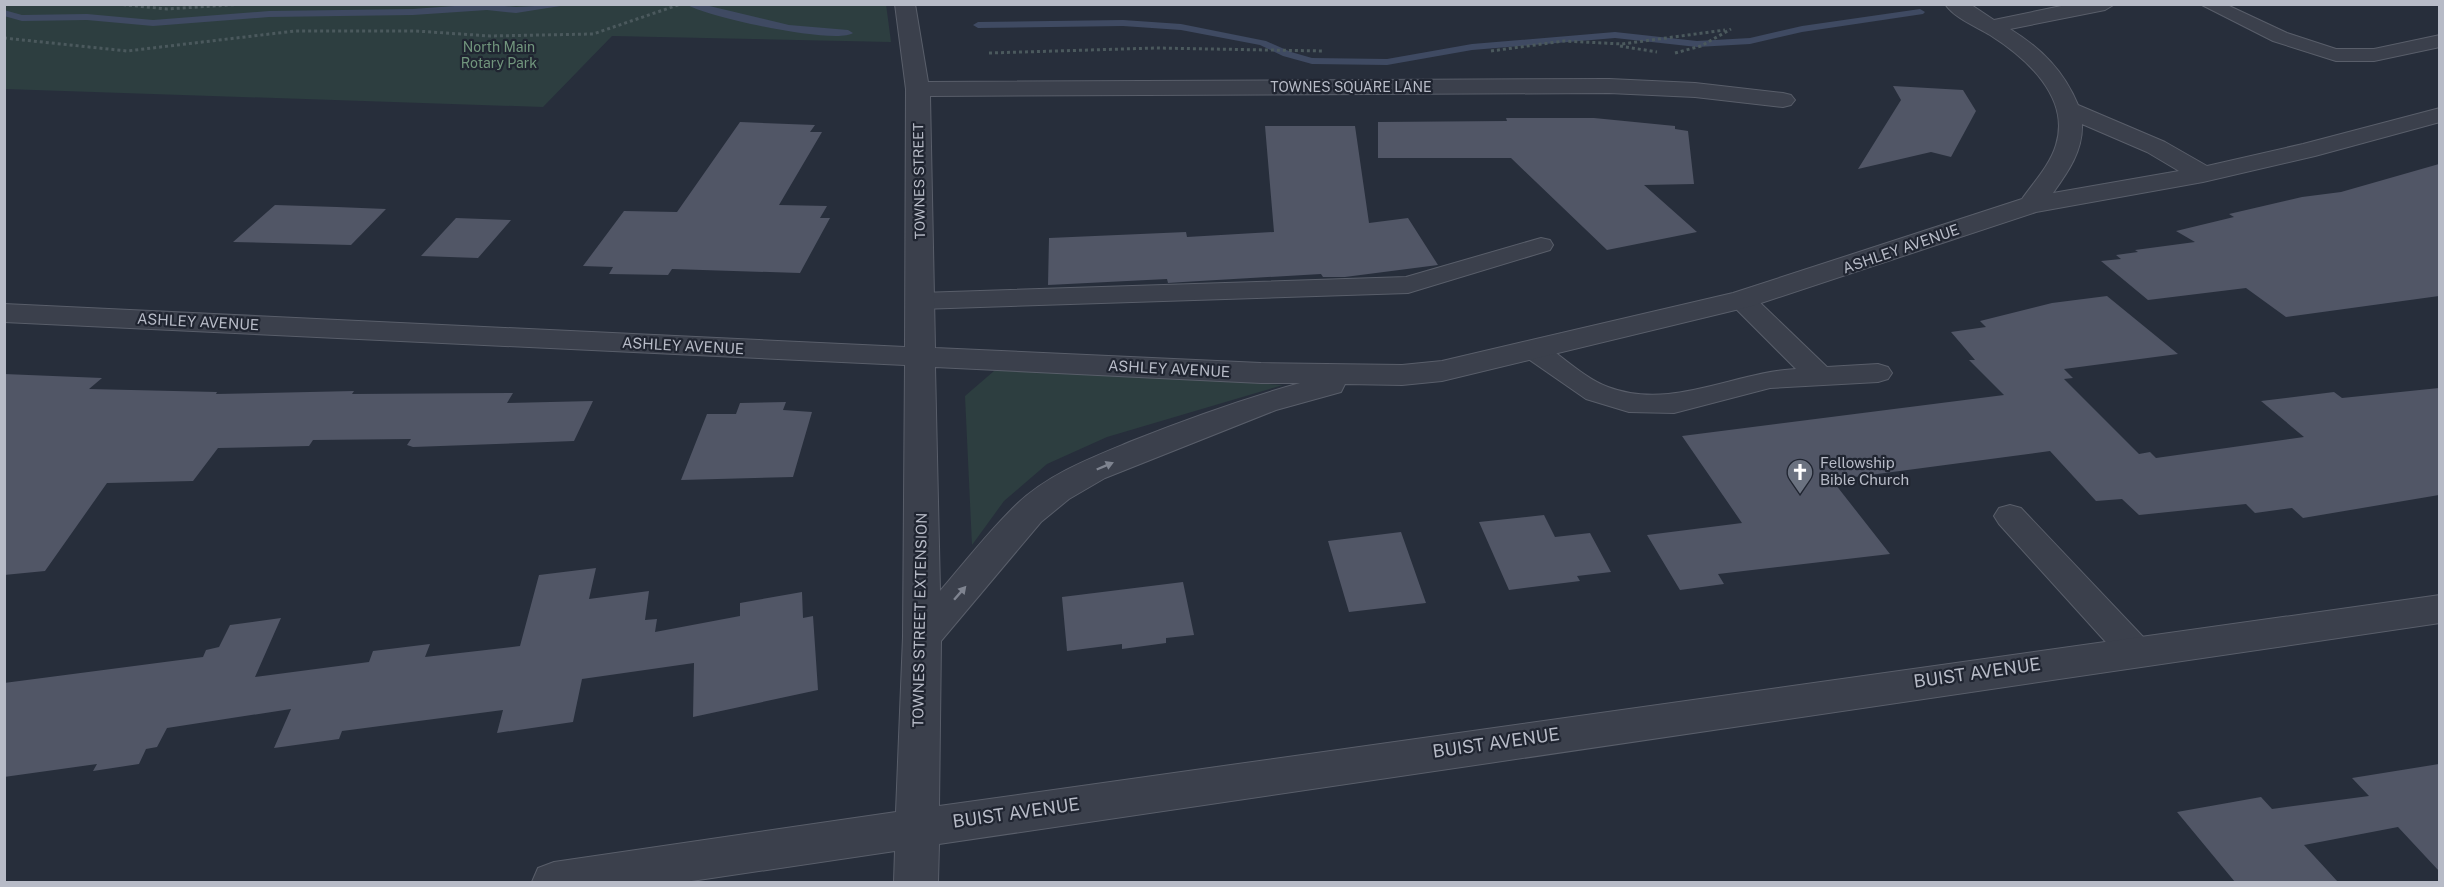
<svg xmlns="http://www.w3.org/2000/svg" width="2444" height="887" font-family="'Public Sans',sans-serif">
<rect width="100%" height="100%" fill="#272e3b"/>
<path fill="#2d3e40" d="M 886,4 L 891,42 L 612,36 L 543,107 L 5,89 L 5,5 Z
M 1027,368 L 1283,385 L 1107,437 L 1047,464 L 1004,501 L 972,545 L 965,396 L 994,371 Z"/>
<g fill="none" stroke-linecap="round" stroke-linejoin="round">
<path fill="#3f4a62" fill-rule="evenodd" d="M 482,4 L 516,7 L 573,4 L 516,13 L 487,10 L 413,15 L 269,17 L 153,26 L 87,20 L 22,21 L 4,16 L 4,10 L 22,15 L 87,14 L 153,20 L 269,11 L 413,9 Z
M 686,4 L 701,4 L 789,25 L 848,30 L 853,33 C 836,45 705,17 686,4 Z
M 1920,9 L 1925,12 L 1923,14 L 1802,32 L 1750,44 L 1697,47 L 1615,38 L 1472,50 L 1387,65 L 1312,64 L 1283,56 L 1260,45 L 1181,30 L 1123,26 L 978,28 L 973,25 L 978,22 L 1123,20 L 1181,24 L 1266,41 L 1291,52 L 1312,58 L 1387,59 L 1472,44 L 1615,32 L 1697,41 L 1750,38 L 1802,26 Z"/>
</g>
<path fill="#515666" d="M 1893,86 L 1963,90 L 1976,111 L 1951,157 L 1931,152 L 1858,169 L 1901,100 Z
M 1506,118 L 1594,118 L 1675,126 L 1675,129 L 1688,131 L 1694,184 L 1644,185 L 1697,232 L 1607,250 L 1511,158 L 1378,158 L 1378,122 L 1507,121 Z
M 740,122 L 815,125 L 810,132 L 822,132 L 779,205 L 827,206 L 820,218 L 830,218 L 800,273 L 672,269 L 668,275 L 609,274 L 613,267 L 583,266 L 624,211 L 677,212 Z
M 1265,126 L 1355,126 L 1369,223 L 1408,218 L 1438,265 L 1345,277 L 1323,277 L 1321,274 L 1183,282 L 1168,283 L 1167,279 L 1048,285 L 1049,238 L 1186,232 L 1187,237 L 1274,232 Z
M 2439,164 L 2439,296 L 2286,317 L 2246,288 L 2148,300 L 2101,261 L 2121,259 L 2116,255 L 2138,252 L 2135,250 L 2195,242 L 2176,231 L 2234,217 L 2229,214 L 2302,197 L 2341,192 Z
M 275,205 L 337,207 L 386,209 L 351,245 L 233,242 Z
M 456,218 L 511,220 L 478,258 L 421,256 Z
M 2107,296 L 2178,354 L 2064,369 L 2073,378 L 2064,379 L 2139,454 L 2150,452 L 2156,458 L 2304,437 L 2261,401 L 2334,392 L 2342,398 L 2439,388 L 2439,495 L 2303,518 L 2292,508 L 2255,513 L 2246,504 L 2139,515 L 2122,499 L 2096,501 L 2050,451 L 1832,480 L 1890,554 L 1718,574 L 1724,584 L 1680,590 L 1647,535 L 1742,523 L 1682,436 L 2004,395 L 1969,360 L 1975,360 L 1951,332 L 1986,327 L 1980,321 L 2052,303 Z
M 4,374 L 102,378 L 89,389 L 217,392 L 216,394 L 354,391 L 352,394 L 513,393 L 507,403 L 593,401 L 574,441 L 413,447 L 407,445 L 411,439 L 313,440 L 309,446 L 218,448 L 193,481 L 107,483 L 45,571 L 4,575 Z
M 786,402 L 783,410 L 812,412 L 793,477 L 681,480 L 707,414 L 736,414 L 740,403 Z
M 1544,515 L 1555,537 L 1590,533 L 1611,572 L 1577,576 L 1580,581 L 1509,590 L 1479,522 Z
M 1401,532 L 1426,603 L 1349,612 L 1328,541 Z
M 596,568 L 589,599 L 649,591 L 645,620 L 657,619 L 655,632 L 740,616 L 740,603 L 802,592 L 803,618 L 813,616 L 818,690 L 693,717 L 694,663 L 582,679 L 573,722 L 497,733 L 503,710 L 342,731 L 339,739 L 274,748 L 291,709 L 167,728 L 157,747 L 146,749 L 139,764 L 93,771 L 97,764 L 4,777 L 4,683 L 203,657 L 206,650 L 219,647 L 230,625 L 281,618 L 255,677 L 369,662 L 373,651 L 430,644 L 425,657 L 520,646 L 539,575 Z
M 1183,582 L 1194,635 L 1166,638 L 1166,643 L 1122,649 L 1122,644 L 1067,651 L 1062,597 Z
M 2439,764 L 2439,871 L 2398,827 L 2304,845 L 2338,882 L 2235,882 L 2177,812 L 2261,797 L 2272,809 L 2369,796 L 2352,778 Z"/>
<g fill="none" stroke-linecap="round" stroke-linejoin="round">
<g stroke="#595e6a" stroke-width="2">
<path id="lane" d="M 2200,4 L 2225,4 L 2287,33 L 2336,49 L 2374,49 L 2440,35 L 2440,47 L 2374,61 L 2336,61 L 2273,41 Z
M 1541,238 L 1550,240 L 1553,245 L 1550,250 L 1408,293 L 920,309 L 911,307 L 907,301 L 911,295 L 920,293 L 1406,277 Z
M 1742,292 L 1751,294 L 1827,367 L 1878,364 L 1888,367 L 1892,373 L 1888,379 L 1878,382 L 1770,388 L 1674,413 L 1629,412 L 1586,399 L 1524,356 L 1520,350 L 1524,344 L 1534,342 L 1544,344 C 1564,358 1586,379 1608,387 C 1671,411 1734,372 1796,369 L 1733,306 L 1729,300 L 1733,294 Z
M 2010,505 L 2021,508 L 2147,641 L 2153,651 L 2147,661 L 2135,665 L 2123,661 L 1999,524 L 1994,516 L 1999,508 Z"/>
</g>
<g stroke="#595e6a" stroke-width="2">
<path id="street" d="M 895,4 L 915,4 L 928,82 L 1609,79 L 1695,83 L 1783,93 L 1791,95 L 1795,100 L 1791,105 L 1783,107 L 1695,97 L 1609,93 L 930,96 L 935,348 L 1261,363 L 1402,365 L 1442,361 L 1733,293 L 2022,199 C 2034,182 2050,165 2056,145 C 2071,97 2026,58 1990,35 C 1977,27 1954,18 1945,4 L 1970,4 L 1994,20 L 2071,4 L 2115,4 L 2105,10 L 2010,29 C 2041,48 2064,71 2078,105 L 2165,142 L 2207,166 L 2303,144 L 2440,108 L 2440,122 L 2315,156 L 2203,182 L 2036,212 L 1752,306 L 1442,381 L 1402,385 L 1345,384 L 1341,392 L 1276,410 L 1105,478 L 1069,499 L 1041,522 L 941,641 L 939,806 L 2440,595 L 2440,623 L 939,844 L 938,882 L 894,882 L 895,851 L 685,882 L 532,882 L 538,868 L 554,862 L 896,812 L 903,637 L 905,365 L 4,322 L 4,304 L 905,347 L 906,89 ZM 2082,124 L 2147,152 L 2179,171 L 2053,193 C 2068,172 2083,151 2082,124 ZM 935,367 L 1261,383 L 1300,383 C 1243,399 1187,419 1132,441 C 1091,458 1048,474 1016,505 C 989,531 965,562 940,591 Z"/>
</g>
<path stroke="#4b595d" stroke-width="3" stroke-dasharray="3 3" stroke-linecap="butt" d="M 117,4 L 167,9 L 244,4
M 4,38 L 127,51 L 295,31 L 416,31 L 490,36 L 593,34 L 681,4
M 1620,46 L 1657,52
M 1491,51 L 1564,41 L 1622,44 L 1725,30
M 989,53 L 1156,48 L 1323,51
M 1675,53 L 1701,46 L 1731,29"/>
<use href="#lane" fill="#3b404c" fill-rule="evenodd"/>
<use href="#street" fill="#3b404c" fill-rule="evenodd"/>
</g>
<defs><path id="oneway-solid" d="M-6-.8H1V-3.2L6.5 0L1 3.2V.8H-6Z" transform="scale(1.5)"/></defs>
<g fill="#7f8490">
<use href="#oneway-solid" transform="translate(1105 466) rotate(-23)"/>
<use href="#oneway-solid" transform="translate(960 593) rotate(-49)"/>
</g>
<defs>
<g id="church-pin" transform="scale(1.35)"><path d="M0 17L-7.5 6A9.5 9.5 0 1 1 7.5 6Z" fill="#6b7280" stroke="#202531"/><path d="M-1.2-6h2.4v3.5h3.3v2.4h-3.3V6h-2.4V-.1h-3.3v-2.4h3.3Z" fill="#fff"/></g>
</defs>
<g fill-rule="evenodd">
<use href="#church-pin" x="1800" y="472"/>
</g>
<g text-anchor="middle" stroke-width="4.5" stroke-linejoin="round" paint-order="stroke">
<g font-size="14" fill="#71957d" stroke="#202531">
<text x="499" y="52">North Main<tspan x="499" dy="16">Rotary Park</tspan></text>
</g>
<g font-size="14" fill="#b7bbc7" stroke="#202531">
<text x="1351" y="92">TOWNES SQUARE LANE</text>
<text transform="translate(919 181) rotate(-91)" y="5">TOWNES STREET</text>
</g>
<g font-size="15" fill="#b7bbc7" stroke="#202531">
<text transform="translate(1901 249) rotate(-19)" y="5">ASHLEY AVENUE</text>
<text transform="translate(198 322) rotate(3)" y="5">ASHLEY AVENUE</text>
<text transform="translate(683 346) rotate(3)" y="5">ASHLEY AVENUE</text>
<text transform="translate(1169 369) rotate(3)" y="5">ASHLEY AVENUE</text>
<text transform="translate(920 620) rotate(-89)" y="5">TOWNES STREET EXTENSION</text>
</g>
<g font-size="15" fill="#b7bbc7" stroke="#202531" text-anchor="start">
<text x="1820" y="468">Fellowship<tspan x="1820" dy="17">Bible Church</tspan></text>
</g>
<g font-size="18" fill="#b7bbc7" stroke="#202531">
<text transform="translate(1977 673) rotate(-8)" y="6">BUIST AVENUE</text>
<text transform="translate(1496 743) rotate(-8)" y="6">BUIST AVENUE</text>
<text transform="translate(1016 813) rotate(-8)" y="6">BUIST AVENUE</text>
</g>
</g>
<rect width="2444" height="887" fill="none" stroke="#b7bbc7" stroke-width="12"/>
</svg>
